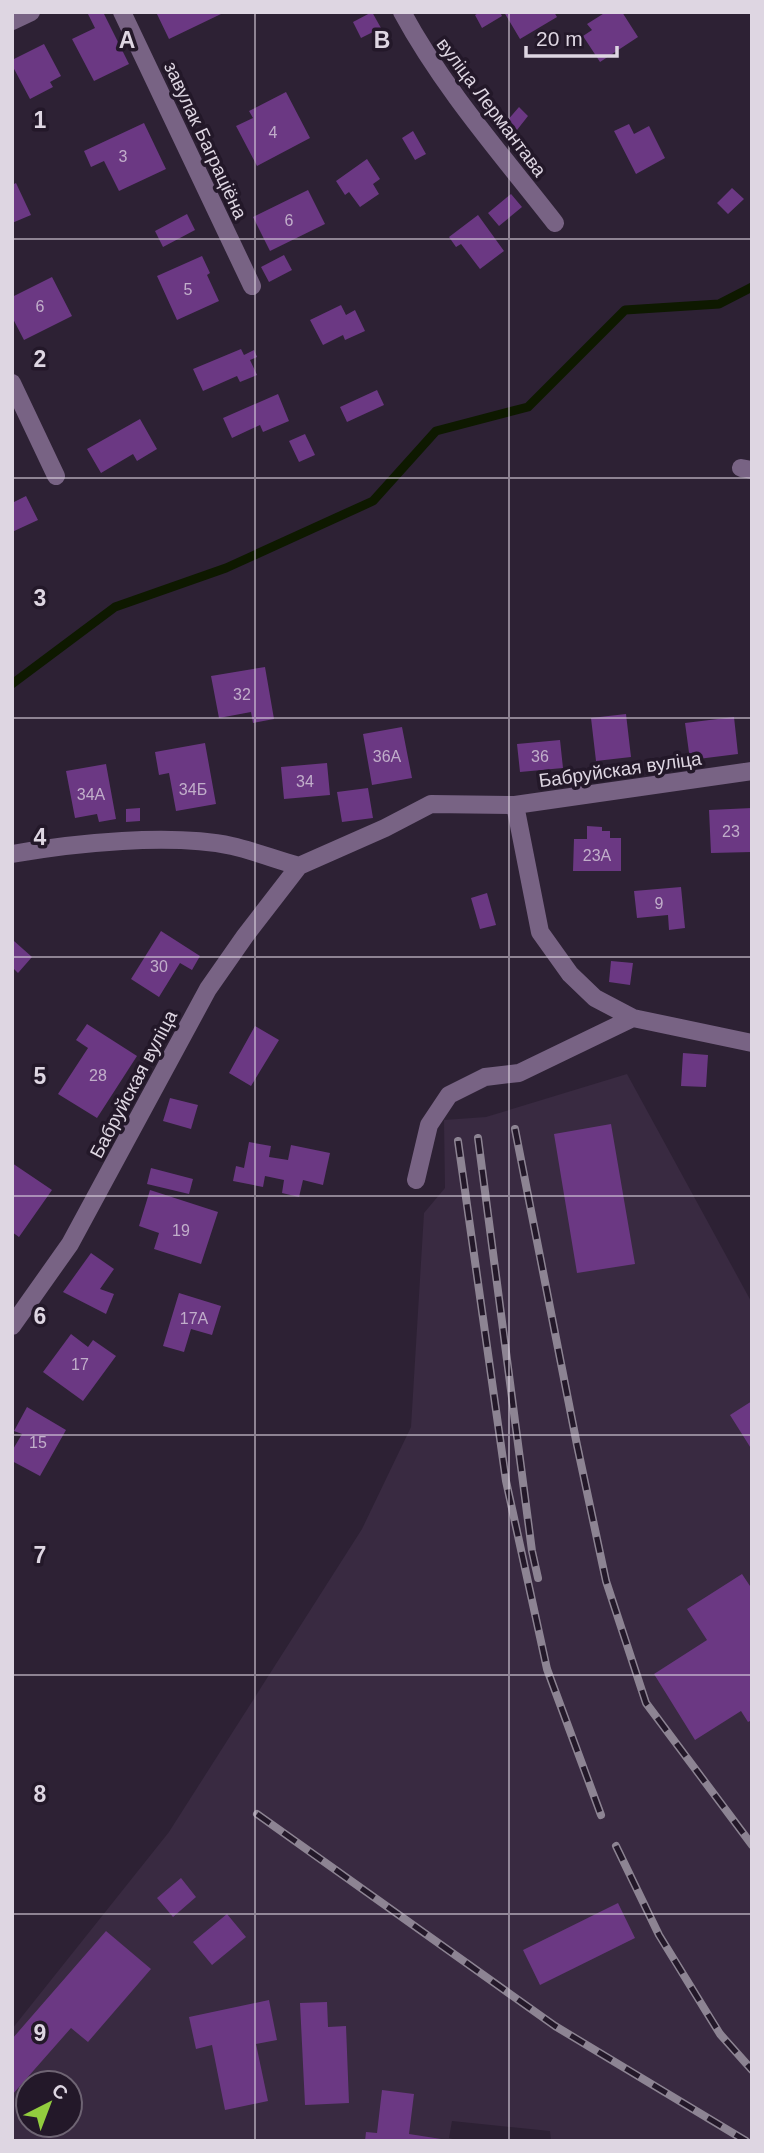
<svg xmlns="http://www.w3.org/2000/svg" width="764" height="2153" font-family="Arial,sans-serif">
<rect width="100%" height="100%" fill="#2d2134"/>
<path fill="#392a41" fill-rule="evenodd" d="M 627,1074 L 752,1303 L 752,2141 L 551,2141 L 550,2131 L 452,2121 L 449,2138 L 461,2141 L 12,2141 L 12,2029 L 169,1832 L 362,1529 L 411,1427 L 424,1213 L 445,1188 L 444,1120 L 486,1117 ZM 28,2083 L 70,2083 L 70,2125 L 28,2125 Z"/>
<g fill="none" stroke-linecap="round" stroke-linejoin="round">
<path stroke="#0e1900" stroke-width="9" d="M 12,684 L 115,607 L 226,568 L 373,501 L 436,431 L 528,407 L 625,310 L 719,304 L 752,287"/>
</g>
<path fill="#6b3883" d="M 90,12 L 103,12 L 129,64 L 94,81 L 72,39 L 95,28 L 88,14 Z
M 156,12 L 220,12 L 221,14 L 169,39 Z
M 372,12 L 381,28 L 361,38 L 353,22 Z
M 480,12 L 500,12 L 502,16 L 482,28 L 475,15 Z
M 504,12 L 554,12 L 557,17 L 520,39 Z
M 606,12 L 622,12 L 638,37 L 600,62 L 583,36 L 592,30 L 587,24 Z
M 44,44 L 61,76 L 50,82 L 53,87 L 30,99 L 12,65 L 12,60 Z
M 286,92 L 310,138 L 257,166 L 236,126 L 253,118 L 249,111 Z
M 519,107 L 528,116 L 517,130 L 507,121 Z
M 144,123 L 166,169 L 119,191 L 104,161 L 91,167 L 84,151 Z
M 629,124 L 634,134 L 649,126 L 665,158 L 636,174 L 614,131 Z
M 413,131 L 426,154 L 415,160 L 402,138 Z
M 367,159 L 380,179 L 373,184 L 379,194 L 360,207 L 349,192 L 345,195 L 336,181 Z
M 16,183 L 31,215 L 12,223 L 12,185 Z
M 732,188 L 744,199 L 728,214 L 717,203 Z
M 308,190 L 325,224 L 270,251 L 253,217 Z
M 511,194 L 522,207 L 499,226 L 488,213 Z
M 187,214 L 195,230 L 163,247 L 155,231 Z
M 478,215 L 504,251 L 480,269 L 461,244 L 456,247 L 449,237 Z
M 284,255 L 292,270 L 269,282 L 261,267 Z
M 202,256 L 210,273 L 207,275 L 219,301 L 177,320 L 157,276 Z
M 52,277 L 72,316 L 24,340 L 12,317 L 12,297 Z
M 341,305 L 346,315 L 355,310 L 365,331 L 345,340 L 343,335 L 323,345 L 310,320 Z
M 241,349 L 244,355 L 254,350 L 257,357 L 250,360 L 257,375 L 240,382 L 237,376 L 203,391 L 193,369 Z
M 377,390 L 384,405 L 347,422 L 340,407 Z
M 278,394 L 289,421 L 263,432 L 260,425 L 232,438 L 223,418 Z
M 140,419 L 157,449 L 137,461 L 133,454 L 101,473 L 87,449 Z
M 305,434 L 315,455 L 299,462 L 289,441 Z
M 26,496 L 38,520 L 12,532 L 12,503 Z
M 265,667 L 274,719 L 253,723 L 251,712 L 219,718 L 211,676 Z
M 626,714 L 631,757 L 596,761 L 591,718 Z
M 734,717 L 738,754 L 690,760 L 685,723 Z
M 402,727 L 412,778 L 372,785 L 363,734 Z
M 560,740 L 563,768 L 520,772 L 517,744 Z
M 205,743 L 216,804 L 176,811 L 169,773 L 159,775 L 155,752 Z
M 327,763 L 330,795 L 284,799 L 281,767 Z
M 106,764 L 116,819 L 99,822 L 97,814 L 75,818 L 66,771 Z
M 368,788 L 373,818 L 342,822 L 337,792 Z
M 140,808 L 140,821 L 126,822 L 126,809 Z
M 752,808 L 752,852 L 711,853 L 709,810 Z
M 587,826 L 602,827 L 602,831 L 610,831 L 610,838 L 621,838 L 621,871 L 573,871 L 574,839 L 587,839 Z
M 681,887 L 685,928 L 669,930 L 668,915 L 637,918 L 634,891 Z
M 487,893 L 496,925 L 480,929 L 471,898 Z
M 161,931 L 200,956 L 192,970 L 180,963 L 159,997 L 131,979 Z
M 14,941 L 32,957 L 18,973 L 12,967 Z
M 611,961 L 633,963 L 630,985 L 609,982 Z
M 87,1024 L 137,1056 L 97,1118 L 58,1094 L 88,1048 L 76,1040 Z
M 255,1026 L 279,1040 L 251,1086 L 229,1073 Z
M 683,1053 L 708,1055 L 706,1087 L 681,1086 Z
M 170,1098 L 198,1105 L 191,1129 L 163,1121 Z
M 611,1124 L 635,1264 L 577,1273 L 554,1134 Z
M 249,1142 L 271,1146 L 269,1157 L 288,1160 L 291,1145 L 330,1153 L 323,1185 L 303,1180 L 299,1197 L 282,1193 L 284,1180 L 265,1176 L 263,1187 L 233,1181 L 236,1166 L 244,1168 Z
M 12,1163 L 52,1190 L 19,1237 L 12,1232 Z
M 151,1168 L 193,1179 L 189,1194 L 147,1184 Z
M 150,1190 L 218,1212 L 201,1264 L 154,1249 L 159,1233 L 139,1226 Z
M 91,1253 L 114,1269 L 100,1289 L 114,1294 L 106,1314 L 63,1292 Z
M 179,1293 L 221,1306 L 212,1335 L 191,1329 L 184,1352 L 163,1346 Z
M 71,1334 L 88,1347 L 93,1340 L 116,1356 L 83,1401 L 43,1372 Z
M 752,1401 L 752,1450 L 730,1415 Z
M 27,1407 L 66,1430 L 40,1476 L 12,1461 L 12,1451 L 22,1434 L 14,1431 Z
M 742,1574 L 752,1589 L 752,1720 L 748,1722 L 741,1711 L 695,1740 L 654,1674 L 707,1640 L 687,1609 Z
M 181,1878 L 196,1897 L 173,1917 L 157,1898 Z
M 618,1903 L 635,1938 L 540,1985 L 523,1950 Z
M 227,1914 L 246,1937 L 212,1965 L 193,1942 Z
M 106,1931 L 151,1969 L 88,2042 L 71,2028 L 12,2095 L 12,2039 Z
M 269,2000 L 277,2040 L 256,2044 L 268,2101 L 225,2110 L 212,2045 L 196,2049 L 189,2017 Z
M 327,2002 L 328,2027 L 346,2026 L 349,2103 L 305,2105 L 300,2003 Z
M 382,2090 L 414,2094 L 409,2134 L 454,2141 L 365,2141 L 366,2132 L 377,2133 Z"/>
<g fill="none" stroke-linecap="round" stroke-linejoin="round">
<path stroke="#786384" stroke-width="18" d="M 122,12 L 252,286
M 402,12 C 443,88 502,155 555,223
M 12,21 L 31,12
M 12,383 L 56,476
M 741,468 L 752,470
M 515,805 L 540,932 L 570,974 L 595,998 L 633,1018 L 752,1043
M 12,854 C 74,843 171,833 232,846 C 254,851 277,860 299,866
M 416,1180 L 429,1125 L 449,1095 L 485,1077 L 519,1073 L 633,1018
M 12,1326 L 70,1244 L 208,989 L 245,936 L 299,866 L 385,828 L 431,804 L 515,805 L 752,771"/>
<g stroke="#8d8493" stroke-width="8">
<path id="rail" d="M 515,1129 L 577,1445 L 606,1581 L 646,1703 L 752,1845
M 478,1138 L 532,1551 L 538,1578
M 458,1141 L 506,1481 L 547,1669 L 601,1815
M 257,1814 L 555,2026 L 746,2141
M 616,1846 L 659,1935 L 720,2034 L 752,2070"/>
</g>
<use href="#rail" stroke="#231829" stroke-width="5" stroke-dasharray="16" stroke-linecap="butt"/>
</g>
<path fill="none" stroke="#ded6e2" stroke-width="2" stroke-opacity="0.55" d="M 255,12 L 255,2141M 509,12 L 509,2141M 12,239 L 752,239M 12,478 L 752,478M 12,718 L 752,718M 12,957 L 752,957M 12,1196 L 752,1196M 12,1435 L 752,1435M 12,1675 L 752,1675M 12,1914 L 752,1914"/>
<g text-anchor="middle" stroke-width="7" stroke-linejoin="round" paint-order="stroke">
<g font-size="16" fill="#c1aeca">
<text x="273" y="138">4</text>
<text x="123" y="162">3</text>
<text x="289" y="226">6</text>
<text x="188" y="295">5</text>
<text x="40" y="312">6</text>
<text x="242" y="700">32</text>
<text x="387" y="762">36А</text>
<text x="540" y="762">36</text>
<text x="305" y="787">34</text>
<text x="193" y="795">34Б</text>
<text x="91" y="800">34А</text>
<text x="731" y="837">23</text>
<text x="597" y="861">23А</text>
<text x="659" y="909">9</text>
<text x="159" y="972">30</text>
<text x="98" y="1081">28</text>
<text x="181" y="1236">19</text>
<text x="194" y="1324">17А</text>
<text x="80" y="1370">17</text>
<text x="38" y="1448">15</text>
</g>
<g font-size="19" fill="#ded6e2" stroke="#231829">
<text transform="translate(492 107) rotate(53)" y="7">вуліца Лермантава</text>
<text transform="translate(206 140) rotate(65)" y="7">завулак Баграціёна</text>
<text transform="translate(620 769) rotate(-8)" y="7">Бабруйская вуліца</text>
<text transform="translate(133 1084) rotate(-62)" y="7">Бабруйская вуліца</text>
</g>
</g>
<g font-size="23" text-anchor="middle" font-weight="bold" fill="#ded6e2" stroke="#231829" stroke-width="7" stroke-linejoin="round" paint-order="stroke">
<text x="127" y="48">A</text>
<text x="382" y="48">B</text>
<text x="40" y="128">1</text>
<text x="40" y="367">2</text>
<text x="40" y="606">3</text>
<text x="40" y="845">4</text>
<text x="40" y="1084">5</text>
<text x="40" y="1324">6</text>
<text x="40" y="1563">7</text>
<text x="40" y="1802">8</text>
<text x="40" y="2041">9</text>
</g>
<rect width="764" height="2153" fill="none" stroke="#ded6e2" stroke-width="28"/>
<g transform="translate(49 2104) rotate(42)"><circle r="33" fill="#231829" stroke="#6e6473" stroke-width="2"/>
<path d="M0-5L12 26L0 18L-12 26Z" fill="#92cd3e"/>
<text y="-10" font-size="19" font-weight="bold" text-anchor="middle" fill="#ded6e2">С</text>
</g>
<path d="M526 46v10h91v-10" fill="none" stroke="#ded6e2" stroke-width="3.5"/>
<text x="536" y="46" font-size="21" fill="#ded6e2" stroke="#231829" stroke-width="5" paint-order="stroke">20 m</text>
</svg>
